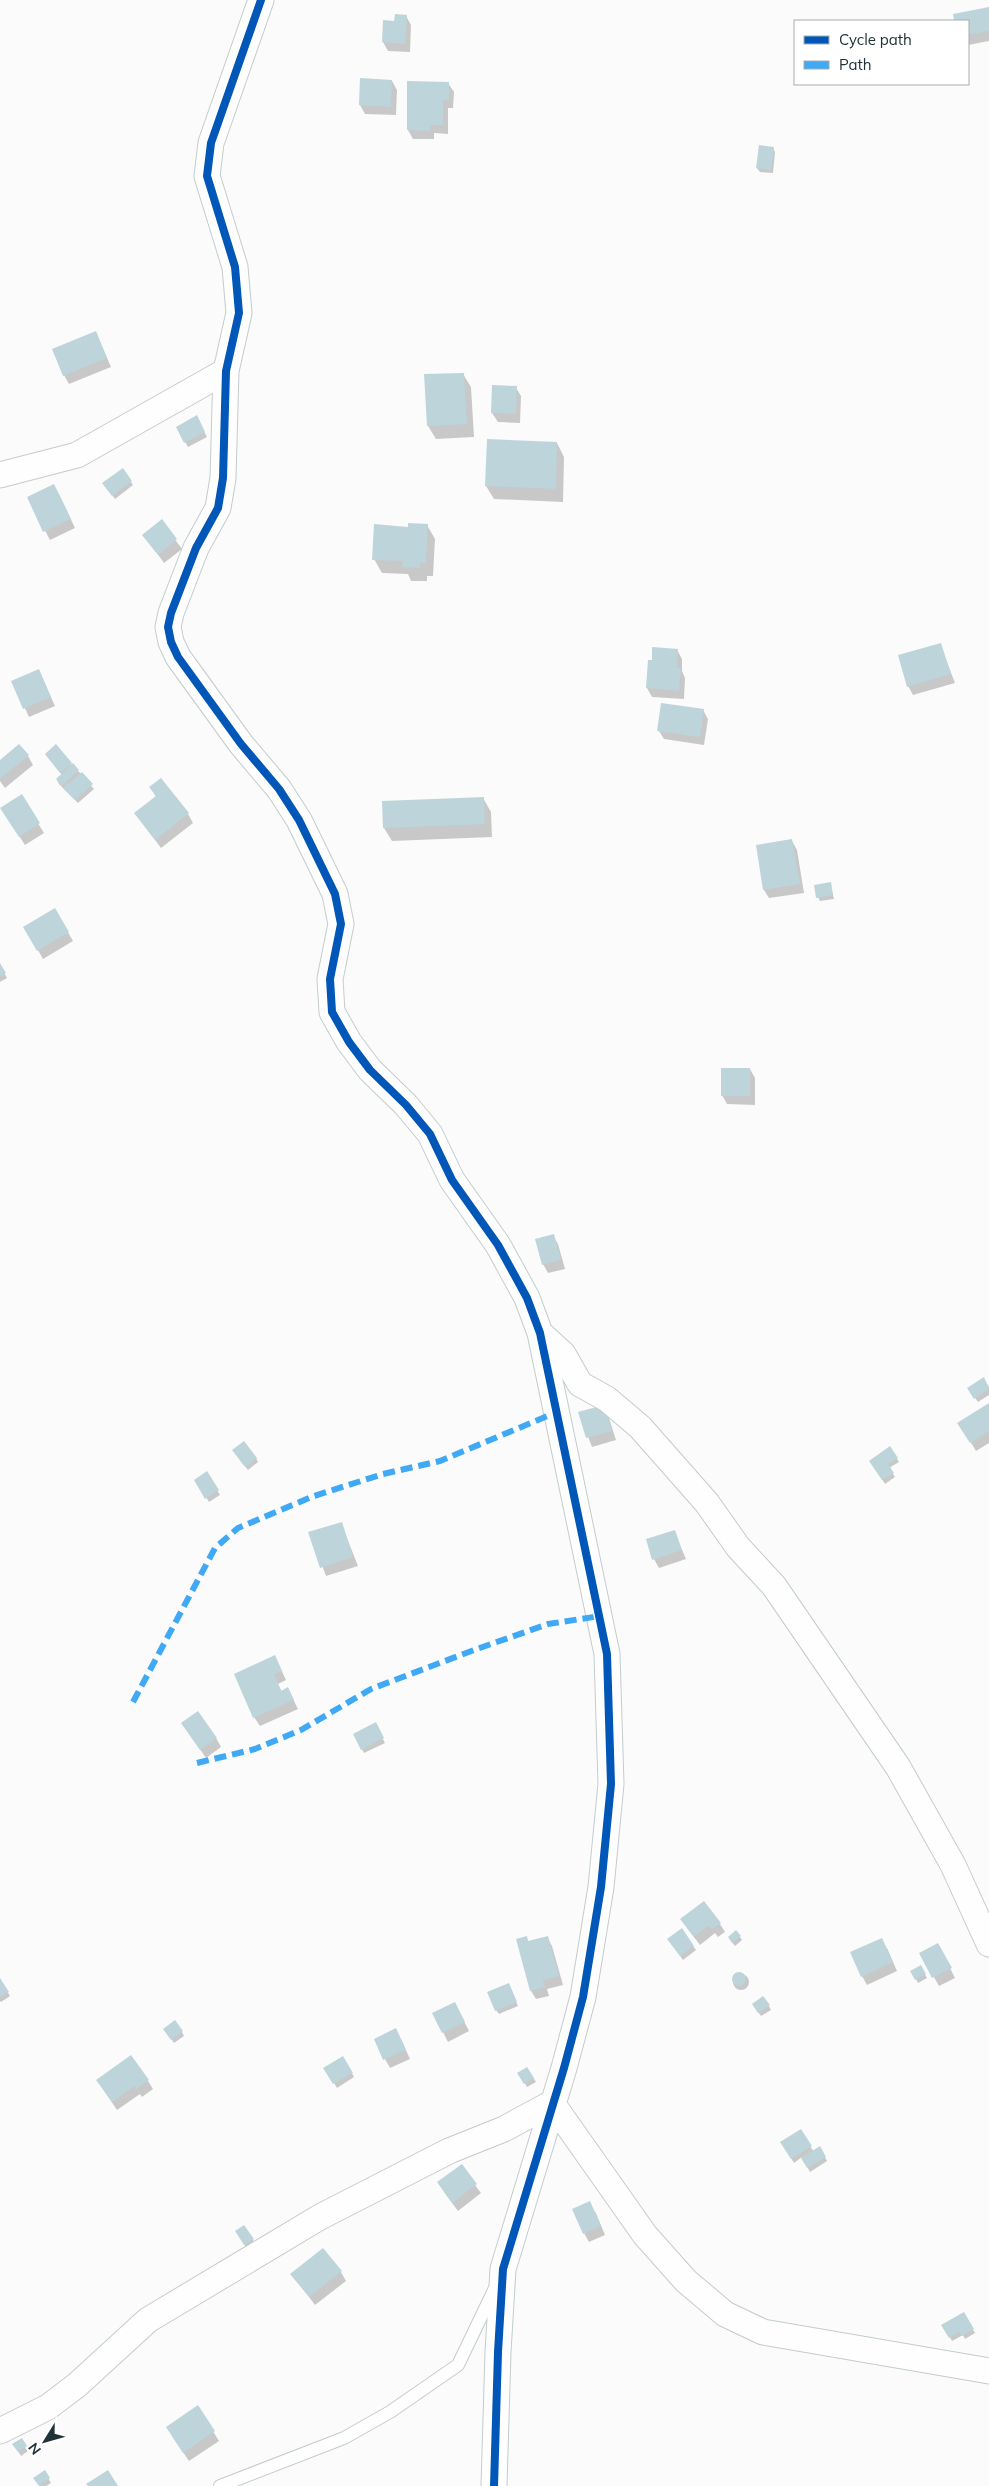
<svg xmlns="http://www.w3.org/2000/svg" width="989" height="2486" font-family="Mulish,sans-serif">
<rect width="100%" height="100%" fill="#fbfbfb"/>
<path fill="#0003" d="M 989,8 L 989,41 L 968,45 L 968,21 L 955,21 L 954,15 Z
M 406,16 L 411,25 L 410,52 L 388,51 L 383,42 L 396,23 Z
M 361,80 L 392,81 L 397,90 L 396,115 L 365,114 L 360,105 Z
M 408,82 L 448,83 L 454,92 L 453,108 L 448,108 L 448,134 L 434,133 L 434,139 L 413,139 L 408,130 Z
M 773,148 L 775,152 L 773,173 L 760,172 L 757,168 Z
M 96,333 L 111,367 L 69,384 L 64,375 Z
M 463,374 L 471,387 L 474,437 L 436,439 L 428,426 Z
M 516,388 L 521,396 L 520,423 L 498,422 L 492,413 Z
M 196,417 L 207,437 L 188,447 L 177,427 Z
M 557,443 L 564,457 L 563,502 L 494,499 L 486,486 Z
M 131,482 L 133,485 L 115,499 L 106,487 Z
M 59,494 L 75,528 L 50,540 L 28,498 Z
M 161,521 L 182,549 L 164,563 L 144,535 Z
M 427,525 L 435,539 L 433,576 L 427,576 L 427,581 L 411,581 L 408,574 L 382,573 L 374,559 Z
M 940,644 L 955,683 L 913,695 L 908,686 Z
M 677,650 L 682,659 L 682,671 L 685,678 L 684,699 L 652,697 L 647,688 Z
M 39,671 L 55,706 L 29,717 L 13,682 Z
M 703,710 L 708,719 L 704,745 L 664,739 L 659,731 Z
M 46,755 L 73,765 L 94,789 L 78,803 L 59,784 L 57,780 L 62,775 Z
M 28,756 L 33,765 L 5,788 L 0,781 L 0,762 Z
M 151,788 L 188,814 L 193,823 L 161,848 L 135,813 L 156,797 Z
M 21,796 L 44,833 L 25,845 L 7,817 Z
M 483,798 L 491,812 L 492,837 L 392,841 L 384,828 Z
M 792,841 L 797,850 L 804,893 L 769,898 L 764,890 Z
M 830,883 L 834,899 L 820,901 L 818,897 Z
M 55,910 L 73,941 L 43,959 L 25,927 Z
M 0,965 L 7,978 L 0,982 Z
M 750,1069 L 755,1078 L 755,1105 L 727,1104 L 722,1095 Z
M 553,1236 L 558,1244 L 565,1269 L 548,1273 L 543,1264 Z
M 984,1379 L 989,1387 L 989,1395 L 978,1402 L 969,1389 Z
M 989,1404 L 989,1443 L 976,1451 L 959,1423 Z
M 579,1413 L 608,1415 L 616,1440 L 592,1447 Z
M 890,1448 L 899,1462 L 889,1468 L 895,1477 L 885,1484 L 873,1465 Z
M 236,1454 L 256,1458 L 258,1462 L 248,1470 Z
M 207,1473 L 220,1495 L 209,1502 L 196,1480 Z
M 341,1523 L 358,1566 L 326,1576 L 310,1533 Z
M 674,1531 L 686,1559 L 659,1568 L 654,1559 Z
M 275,1657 L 286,1680 L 278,1684 L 282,1692 L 288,1689 L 298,1709 L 260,1726 L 254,1717 Z
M 375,1724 L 385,1743 L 364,1753 L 354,1734 Z
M 188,1732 L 216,1738 L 221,1747 L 206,1758 Z
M 720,1924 L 725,1932 L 718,1937 L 715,1933 L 700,1945 L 687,1928 Z
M 547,1937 L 552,1946 L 563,1985 L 547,1989 L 549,1996 L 536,1999 L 531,1991 L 526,1938 L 529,1942 Z
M 740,1937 L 742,1940 L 735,1946 L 731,1941 Z
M 671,1943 L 693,1946 L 696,1950 L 683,1960 Z
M 887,1948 L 897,1971 L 867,1985 L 862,1976 Z
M 921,1954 L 943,1954 L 955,1978 L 939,1986 Z
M 920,1966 L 927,1978 L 918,1983 L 912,1971 Z
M733 1982a8 8 0 1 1 16 0a8 8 0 1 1-16 0Z
M 0,1980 L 10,1996 L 1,2002 L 0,2001 Z
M 510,1988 L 518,2006 L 499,2014 L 496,2010 Z
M 769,2006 L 771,2010 L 761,2016 L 755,2008 Z
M 459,2012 L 469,2031 L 448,2042 L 434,2014 Z
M 182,2032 L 184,2036 L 174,2043 L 167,2033 Z
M 401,2039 L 410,2059 L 390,2068 L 385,2059 Z
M 343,2058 L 354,2077 L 337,2088 L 325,2068 Z
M 527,2068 L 536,2082 L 527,2087 L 519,2073 Z
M 148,2081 L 153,2089 L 142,2097 L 140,2094 L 117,2110 L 103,2089 Z
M 800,2131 L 814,2152 L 820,2148 L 827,2161 L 810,2172 L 802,2157 L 794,2163 L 782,2143 Z
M 475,2185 L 481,2193 L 458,2211 L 444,2192 Z
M 595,2211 L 605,2235 L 589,2242 L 584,2233 Z
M 237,2232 L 253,2240 L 255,2244 L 247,2249 Z
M 341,2272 L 346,2281 L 315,2305 L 292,2274 Z
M 964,2313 L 975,2333 L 965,2339 L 963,2335 L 952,2341 L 943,2325 Z
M 198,2407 L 219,2441 L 189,2461 L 172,2436 Z
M 21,2440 L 28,2451 L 21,2456 L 16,2448 Z
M 44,2471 L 51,2483 L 46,2486 L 40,2486 L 35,2478 Z"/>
<path fill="#bcd4da" d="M 989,7 L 989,31 L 968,35 L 968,21 L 954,21 L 953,14 Z
M 395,14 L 407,15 L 405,44 L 382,42 L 383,20 L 394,21 Z
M 360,78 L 392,80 L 391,107 L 359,105 Z
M 407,81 L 449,82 L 449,100 L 443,100 L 443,125 L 430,125 L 430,131 L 407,130 Z
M 759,145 L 774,147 L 771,170 L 756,168 Z
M 96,331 L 107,358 L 63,376 L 52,349 Z
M 464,373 L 467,424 L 427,426 L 424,374 Z
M 492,385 L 517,386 L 516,414 L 491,413 Z
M 197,415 L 205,432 L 184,443 L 176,427 Z
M 487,439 L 557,442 L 556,489 L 485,486 Z
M 123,468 L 132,481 L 112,496 L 102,483 Z
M 54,484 L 71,519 L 43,532 L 27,497 Z
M 162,519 L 177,539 L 158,555 L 142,535 Z
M 408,523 L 428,524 L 426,563 L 420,563 L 420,568 L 402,567 L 403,561 L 372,560 L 374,524 L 408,527 Z
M 941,643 L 951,674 L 907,687 L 898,655 Z
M 652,647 L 678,649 L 677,668 L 681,668 L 679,691 L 646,688 L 648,660 L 652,660 Z
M 39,669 L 51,697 L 23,709 L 11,681 Z
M 661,703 L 704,709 L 700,737 L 657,731 Z
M 19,744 L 29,755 L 0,779 L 0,760 Z
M 56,744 L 72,763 L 60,773 L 45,754 Z
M 73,763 L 79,770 L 62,786 L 56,779 Z
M 82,772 L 93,784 L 75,800 L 63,788 Z
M 161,778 L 189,813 L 155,840 L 134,813 L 156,796 L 149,787 Z
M 22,794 L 40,823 L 19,837 L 0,808 Z
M 484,797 L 485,824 L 383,828 L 382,801 Z
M 792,839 L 800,884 L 763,890 L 756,845 Z
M 831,882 L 833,895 L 816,898 L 814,885 Z
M 55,908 L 69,932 L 37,951 L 23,927 Z
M 0,963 L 6,973 L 0,977 Z
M 721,1068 L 750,1068 L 750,1096 L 721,1096 Z
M 554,1234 L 561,1260 L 542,1265 L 535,1239 Z
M 984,1377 L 989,1389 L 974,1399 L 967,1388 Z
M 989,1403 L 989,1431 L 970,1443 L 957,1423 Z
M 604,1405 L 612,1431 L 586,1438 L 578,1412 Z
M 244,1441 L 257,1458 L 245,1467 L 232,1450 Z
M 890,1446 L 898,1458 L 888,1464 L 894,1473 L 882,1480 L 869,1461 Z
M 207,1471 L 219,1490 L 205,1499 L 194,1480 Z
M 342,1522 L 353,1557 L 320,1568 L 308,1532 Z
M 675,1530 L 682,1550 L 652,1560 L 646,1539 Z
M 275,1655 L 282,1671 L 274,1674 L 281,1691 L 288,1687 L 294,1700 L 253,1718 L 234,1674 Z
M 198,1711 L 217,1738 L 200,1750 L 181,1723 Z
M 376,1722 L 384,1738 L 361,1750 L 353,1734 Z
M 704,1901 L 721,1923 L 712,1929 L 709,1925 L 694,1937 L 680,1919 Z
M 682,1928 L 694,1946 L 680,1956 L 667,1939 Z
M 736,1930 L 741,1936 L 732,1943 L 728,1937 Z
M 527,1936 L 528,1941 L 548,1936 L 559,1976 L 543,1980 L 545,1987 L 530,1991 L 516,1939 Z
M 882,1938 L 893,1962 L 861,1977 L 850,1952 Z
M 938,1943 L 952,1968 L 932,1978 L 919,1953 Z
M 921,1965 L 926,1974 L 915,1980 L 910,1971 Z
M732 1979a7 7 0 1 1 14 0a7 7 0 1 1-14 0Z
M 0,1978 L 9,1992 L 0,1997 Z
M 509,1983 L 517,2002 L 495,2011 L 487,1992 Z
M 763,1996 L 770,2005 L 758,2013 L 752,2004 Z
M 455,2002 L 465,2022 L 442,2033 L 432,2013 Z
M 175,2020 L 183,2031 L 171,2040 L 163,2029 Z
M 396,2028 L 406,2050 L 383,2060 L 374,2039 Z
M 131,2055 L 149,2080 L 136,2089 L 134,2086 L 112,2102 L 96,2080 Z
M 343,2056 L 353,2073 L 333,2084 L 323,2068 Z
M 527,2067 L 534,2078 L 524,2084 L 517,2073 Z
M 801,2129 L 812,2146 L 791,2159 L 780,2142 Z
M 820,2146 L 826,2157 L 807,2168 L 801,2158 Z
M 462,2164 L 477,2184 L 452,2203 L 437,2182 Z
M 590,2201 L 601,2226 L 583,2234 L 572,2209 Z
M 244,2225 L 254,2239 L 244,2245 L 235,2231 Z
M 323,2248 L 342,2271 L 309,2297 L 290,2274 Z
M 964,2312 L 974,2329 L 962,2336 L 959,2332 L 949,2338 L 941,2325 Z
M 198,2405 L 215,2431 L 183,2453 L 166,2427 Z
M 22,2438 L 27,2446 L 18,2452 L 12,2444 Z
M 45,2470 L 50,2478 L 39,2486 L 33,2478 Z
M 108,2470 L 118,2486 L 88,2486 L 86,2484 Z"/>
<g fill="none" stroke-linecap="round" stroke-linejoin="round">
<g stroke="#c3cccd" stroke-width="14">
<path id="lane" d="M 220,2486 L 344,2438 L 390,2412 L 458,2365 L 495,2288"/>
</g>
<g stroke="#c3cccd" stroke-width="27">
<path id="street" d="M 261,0 L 211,143 L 207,176 L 235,267 L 239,313 L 226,371 L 223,478 L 218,508 L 196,548 L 171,613 L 168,627 L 171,642 L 178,657 L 241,744 L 279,789 L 299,820 L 335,894 L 341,924 L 330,979 L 332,1012 L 349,1042 L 370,1070 L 406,1105 L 430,1134 L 452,1180 L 498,1245 L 527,1298 L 540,1333 L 607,1654 L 611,1784 L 601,1887 L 583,1997 L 564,2068 L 503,2269 L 498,2352 L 494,2486
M 0,475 L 77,455 L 226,371
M 540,1333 L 563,1354 L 580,1384 L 607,1399 L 640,1427 L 707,1503 L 738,1547 L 774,1586 L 898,1767 L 953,1865 L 989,1944
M 552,2103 L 645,2235 L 686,2281 L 725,2314 L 763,2332 L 989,2371
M 0,2431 L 48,2407 L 77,2385 L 148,2320 L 320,2217 L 449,2151 L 504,2129 L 552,2103"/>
</g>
<use href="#lane" stroke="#fefefe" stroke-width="12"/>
<use href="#street" stroke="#fefefe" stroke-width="25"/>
<path stroke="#3fa9f5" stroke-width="6" stroke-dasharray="12 6" stroke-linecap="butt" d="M 133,1702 L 215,1548 L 238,1528 L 314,1496 L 383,1474 L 440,1461 L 557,1412
M 197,1763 L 255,1749 L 301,1730 L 371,1689 L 474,1650 L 548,1624 L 600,1616"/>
<g stroke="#fff" stroke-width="11">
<path id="cycleway" d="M 261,0 L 211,143 L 207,176 L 235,267 L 239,313 L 226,371 L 223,478 L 218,508 L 196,548 L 171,613 L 168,627 L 171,642 L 178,657 L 241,744 L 279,789 L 299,820 L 335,894 L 341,924 L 330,979 L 332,1012 L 349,1042 L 370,1070 L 406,1105 L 430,1134 L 452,1180 L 498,1245 L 527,1298 L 540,1333 L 607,1654 L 611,1784 L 601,1887 L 583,1997 L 564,2068 L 503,2269 L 498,2352 L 494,2486"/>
</g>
<use href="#cycleway" stroke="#0057b8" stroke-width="8"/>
</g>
<rect x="794" y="20" width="175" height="65" fill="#ffffff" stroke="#a6adaf"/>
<rect x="804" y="36" width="25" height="8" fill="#0057b8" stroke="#a6adaf"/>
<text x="839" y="45" font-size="15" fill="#213337">Cycle path</text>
<rect x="804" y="61" width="25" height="8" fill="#3fa9f5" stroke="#a6adaf"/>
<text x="839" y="70" font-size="15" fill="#213337">Path</text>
<g transform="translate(45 2441) rotate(233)" stroke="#ffffff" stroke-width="4" paint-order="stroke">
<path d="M0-4L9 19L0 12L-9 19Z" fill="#213337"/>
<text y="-8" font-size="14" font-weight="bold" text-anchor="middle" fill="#213337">N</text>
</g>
</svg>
